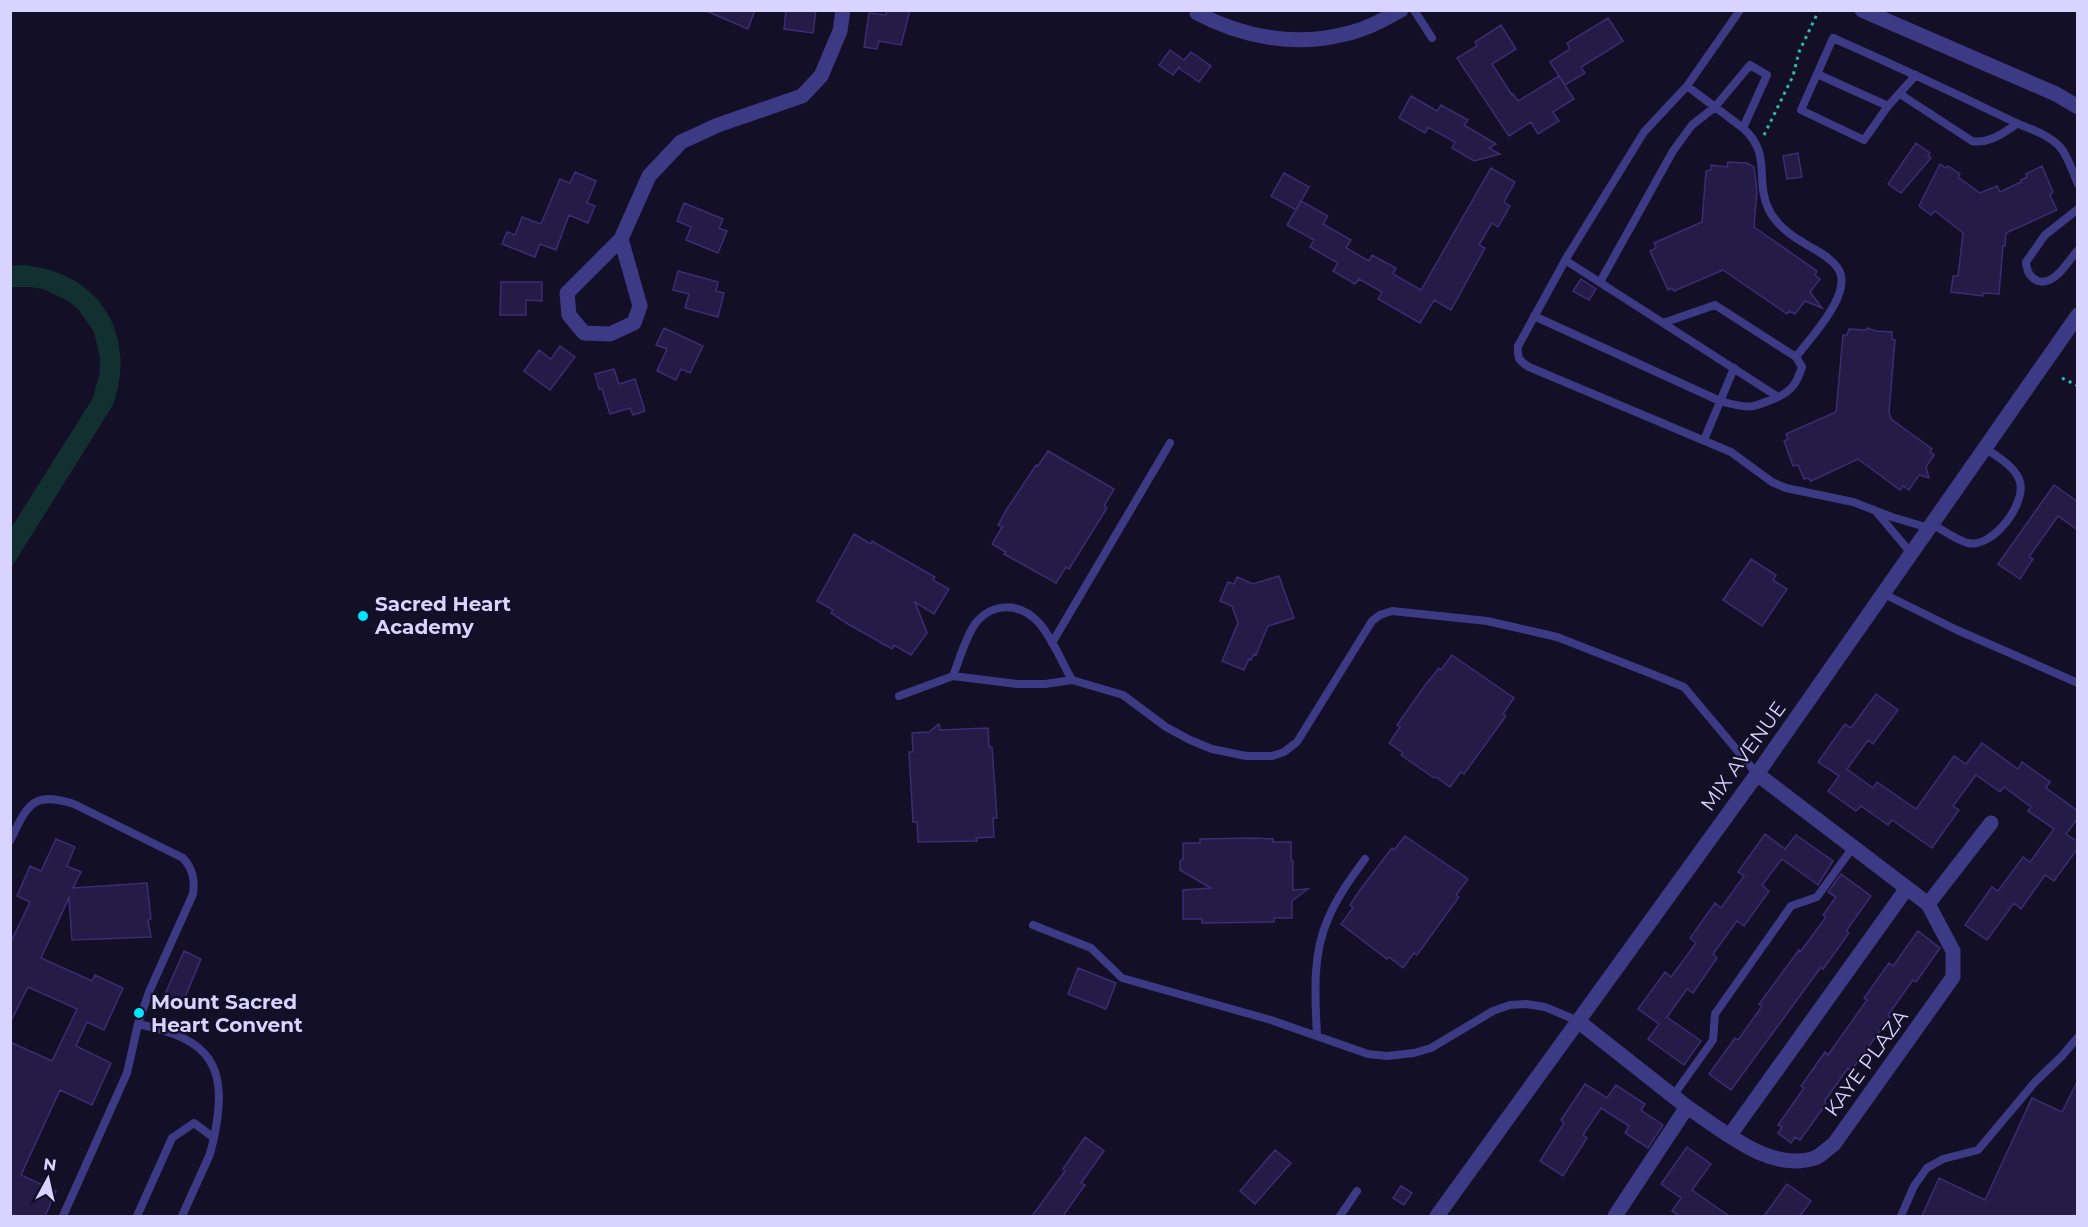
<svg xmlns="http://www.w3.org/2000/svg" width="2088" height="1227" font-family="Montserrat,sans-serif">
<rect width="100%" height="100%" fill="#130f26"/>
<path fill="#12302f" d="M 18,265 C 96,268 139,332 113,405 L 11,568 L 11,528 L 93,398 L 100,372 L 100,358 L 94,332 L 78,309 L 68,301 L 43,289 L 30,287 L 11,287 L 11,266 Z"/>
<path fill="#241b47" stroke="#3b2d73" stroke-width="1.5" d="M 704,10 L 755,10 L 748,29 Z
M 786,10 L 816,10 L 813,33 L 784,29 Z
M 887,10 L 910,10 L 901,45 L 879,41 L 877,49 L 864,47 L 869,13 L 886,15 Z
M 1608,18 L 1623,41 L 1581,67 L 1585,73 L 1565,85 L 1550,62 L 1570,49 L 1567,43 Z
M 1501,25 L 1516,49 L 1492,64 L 1512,95 L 1513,94 L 1518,101 L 1559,76 L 1574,99 L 1553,112 L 1559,121 L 1538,134 L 1531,122 L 1509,136 L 1457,58 L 1477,46 L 1475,42 Z
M 1170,50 L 1184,60 L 1191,52 L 1211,66 L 1199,82 L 1179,68 L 1180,66 L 1173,75 L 1159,65 Z
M 1411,96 L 1437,111 L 1441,105 L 1468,120 L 1464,125 L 1496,144 L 1489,148 L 1500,154 L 1474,161 L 1452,148 L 1455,142 L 1428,127 L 1425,133 L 1399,118 Z
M 1916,143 L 1930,153 L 1928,156 L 1931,158 L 1901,193 L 1888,184 Z
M 1798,153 L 1802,177 L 1787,179 L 1783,156 Z
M 1728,162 L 1747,163 L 1754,167 L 1757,191 L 1754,227 L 1817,271 L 1815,275 L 1820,279 L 1810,292 L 1822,308 L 1805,301 L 1795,314 L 1789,311 L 1787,314 L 1723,270 L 1674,291 L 1672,288 L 1668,290 L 1650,251 L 1656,248 L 1654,243 L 1702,222 L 1706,171 L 1711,170 L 1711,165 L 1727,167 Z
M 1940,164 L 1946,168 L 1948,166 L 1960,174 L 1958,177 L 1980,193 L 1997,186 L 2000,192 L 2021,182 L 2021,180 L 2027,177 L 2026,174 L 2042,166 L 2053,192 L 2050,195 L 2057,210 L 2006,233 L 2005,246 L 2003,246 L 1999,294 L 1983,293 L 1983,296 L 1951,292 L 1953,276 L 1958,276 L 1963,233 L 1935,211 L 1931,215 L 1919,206 Z
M 1491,168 L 1515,182 L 1504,202 L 1510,206 L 1498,227 L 1492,223 L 1479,245 L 1485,248 L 1451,310 L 1434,300 L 1420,323 L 1378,299 L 1382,292 L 1359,279 L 1355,284 L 1333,271 L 1338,263 L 1310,247 L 1314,240 L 1287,225 L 1301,201 L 1328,216 L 1323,224 L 1351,240 L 1346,248 L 1369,261 L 1372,255 L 1396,268 L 1393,274 L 1421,290 Z
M 575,172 L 596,181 L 587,203 L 595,206 L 588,223 L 569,215 L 556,250 L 540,244 L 535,257 L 502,244 L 507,232 L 515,235 L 522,217 L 541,224 L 560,179 L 570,183 Z
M 1284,173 L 1309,187 L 1296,210 L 1271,196 Z
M 684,203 L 723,219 L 719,228 L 727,231 L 718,253 L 686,240 L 691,227 L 677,221 Z
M 678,271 L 718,282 L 716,291 L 724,293 L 718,317 L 685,308 L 689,294 L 673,290 Z
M 1581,279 L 1596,289 L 1589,300 L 1573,291 Z
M 501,282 L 542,282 L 542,301 L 526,300 L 526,315 L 500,315 Z
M 664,328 L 703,346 L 690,373 L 681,369 L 676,380 L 657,371 L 667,349 L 656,345 Z
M 1867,328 L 1876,331 L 1892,332 L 1892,339 L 1895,340 L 1889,412 L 1891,419 L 1932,449 L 1930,452 L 1934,455 L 1926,467 L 1929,478 L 1919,475 L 1909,490 L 1903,486 L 1900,490 L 1858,459 L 1811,481 L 1808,478 L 1804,479 L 1798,465 L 1793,466 L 1784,441 L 1788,439 L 1786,434 L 1836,412 L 1843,335 L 1847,335 L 1849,329 L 1866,330 Z
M 560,346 L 575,357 L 550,390 L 524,371 L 539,350 L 551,359 Z
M 614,369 L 619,384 L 635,379 L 645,411 L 633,415 L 630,408 L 610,414 L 602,389 L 599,389 L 595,374 Z
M 1048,451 L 1114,489 L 1104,506 L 1107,508 L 1069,569 L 1066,567 L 1056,583 L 1004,554 L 1006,552 L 992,544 L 1002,527 L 998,525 L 1007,509 L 1036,465 L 1038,466 Z
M 2054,485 L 2078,502 L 2078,530 L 2058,516 L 2029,557 L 2033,559 L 2020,579 L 1998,564 Z
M 854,534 L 871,544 L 872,541 L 935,577 L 933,580 L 949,589 L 934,614 L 915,602 L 927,633 L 911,655 L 894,645 L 892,649 L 848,624 L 831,613 L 833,610 L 817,601 Z
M 1751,559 L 1776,575 L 1773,580 L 1787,589 L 1762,626 L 1723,600 Z
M 1279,576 L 1294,618 L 1268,626 L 1256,655 L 1254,654 L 1251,660 L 1249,659 L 1244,670 L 1222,661 L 1238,623 L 1232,606 L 1220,601 L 1228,582 L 1234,584 L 1237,577 L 1253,584 Z
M 1452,655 L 1514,698 L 1503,714 L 1506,716 L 1464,774 L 1461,772 L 1450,787 L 1436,777 L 1434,778 L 1401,755 L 1403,753 L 1389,743 L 1400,727 L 1397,725 L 1426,684 L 1439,668 L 1441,670 Z
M 1876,694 L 1898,710 L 1873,744 L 1868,740 L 1847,769 L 1873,788 L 1877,782 L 1916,809 L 1954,756 L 1966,764 L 1982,743 L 2018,769 L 2022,762 L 2050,782 L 2046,788 L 2078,811 L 2078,818 L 2066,834 L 2078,842 L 2078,848 L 2054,881 L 2045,875 L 2021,909 L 2014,903 L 1987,940 L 1965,925 L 1992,887 L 1998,891 L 2023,857 L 2030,862 L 2054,829 L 2028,811 L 2031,807 L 2004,787 L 2000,792 L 1976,775 L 1953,806 L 1959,810 L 1932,848 L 1892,820 L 1888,825 L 1861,806 L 1856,811 L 1828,791 L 1839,776 L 1818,762 L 1845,724 L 1851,728 Z
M 939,724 L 940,730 L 988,728 L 989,747 L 992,747 L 997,818 L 993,818 L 994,837 L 976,838 L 977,841 L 918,842 L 917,822 L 913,822 L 912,804 L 909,752 L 913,752 L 912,733 L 929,732 Z
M 1765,834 L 1785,849 L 1796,835 L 1833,861 L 1818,885 L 1782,859 L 1762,885 L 1769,891 L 1744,926 L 1737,921 L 1713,954 L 1717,958 L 1693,993 L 1687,989 L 1667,1017 L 1701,1041 L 1684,1065 L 1648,1039 L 1659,1024 L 1638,1009 L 1665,972 L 1671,977 L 1696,943 L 1690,938 L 1715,903 L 1721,908 L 1744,876 L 1738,872 Z
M 1405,836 L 1468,879 L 1456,895 L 1459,897 L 1417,955 L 1414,953 L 1403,968 L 1389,957 L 1387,959 L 1341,924 L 1353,908 L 1350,905 L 1360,890 L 1392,848 L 1394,850 Z
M 1253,838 L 1273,839 L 1273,842 L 1291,842 L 1291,860 L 1293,861 L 1293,890 L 1308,889 L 1292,901 L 1292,918 L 1274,918 L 1274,922 L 1202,923 L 1202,919 L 1183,919 L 1183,890 L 1211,888 L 1180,870 L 1180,861 L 1183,859 L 1183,843 L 1200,843 L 1200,839 Z
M 56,839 L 75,847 L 67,866 L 81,872 L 73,888 L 147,883 L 151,919 L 148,920 L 151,937 L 72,940 L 69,898 L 41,958 L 92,981 L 95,975 L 123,988 L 104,1030 L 87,1022 L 76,1046 L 111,1063 L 92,1105 L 60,1090 L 21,1175 L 56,1191 L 45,1216 L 10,1216 L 10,1042 L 52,1061 L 77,1009 L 28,987 L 10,1023 L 10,944 L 30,902 L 17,896 L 30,866 L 41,871 Z
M 1841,874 L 1871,896 L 1846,931 L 1849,933 L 1823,969 L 1821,967 L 1731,1090 L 1709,1074 L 1735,1038 L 1738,1040 L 1762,1006 L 1759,1004 L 1799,950 L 1801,951 L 1826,917 L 1823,915 L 1836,897 L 1828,892 Z
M 1918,931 L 1940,948 L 1916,982 L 1913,980 L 1888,1015 L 1890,1017 L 1851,1071 L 1848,1068 L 1824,1102 L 1826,1104 L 1800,1140 L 1795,1137 L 1791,1143 L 1778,1133 L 1782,1127 L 1778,1125 L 1804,1088 L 1801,1086 L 1825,1052 L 1828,1055 L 1867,1000 L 1864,998 L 1889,963 L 1893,966 Z
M 184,951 L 201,959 L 180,1009 L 162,1001 Z
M 1078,968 L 1116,983 L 1106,1009 L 1068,994 Z
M 2078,1080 L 2078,1216 L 1922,1216 L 1939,1178 L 1985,1200 L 2032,1098 L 2062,1112 Z
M 1585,1084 L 1607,1098 L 1616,1085 L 1645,1104 L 1641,1110 L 1663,1125 L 1648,1148 L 1625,1133 L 1629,1126 L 1601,1108 L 1583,1135 L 1587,1138 L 1563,1176 L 1540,1161 L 1564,1123 L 1561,1120 Z
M 1085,1137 L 1104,1151 L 1081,1183 L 1085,1185 L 1063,1216 L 1032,1216 L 1065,1171 L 1063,1169 Z
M 1687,1147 L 1711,1164 L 1692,1190 L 1729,1216 L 1680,1216 L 1672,1211 L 1681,1198 L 1661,1184 Z
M 1275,1150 L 1291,1163 L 1255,1204 L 1240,1191 Z
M 1787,1184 L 1811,1201 L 1800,1216 L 1764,1216 Z
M 1401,1186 L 1412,1193 L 1404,1205 L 1393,1198 Z"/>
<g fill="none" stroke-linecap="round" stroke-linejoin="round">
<path stroke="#2fb8b0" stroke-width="3" stroke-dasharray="3 4.5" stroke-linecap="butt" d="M 1764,135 L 1793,76 L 1799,52 L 1819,10
M 2062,378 L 2078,386"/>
<path stroke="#3d3a85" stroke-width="8" d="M 1414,10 L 1432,38
M 1740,10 L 1687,86 L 1644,132 L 1567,257 L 1518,346 C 1517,358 1519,361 1529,367 L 1731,452 L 1772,482 L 1786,488 L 1853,502 L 1892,517 L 1929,528
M 1817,74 L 1888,106
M 1916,75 L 1888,106 L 1864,140 L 1801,110 L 1833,38 C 1892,64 1950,91 2008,119 C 2025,128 2046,132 2060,147 C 2068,156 2073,173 2078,184
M 1900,94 L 1972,141 C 1990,144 2003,133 2017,124
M 1743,128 C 1772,154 1755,178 1768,208 C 1775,223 1790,235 1804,243 C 1815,250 1829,256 1837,267 C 1856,291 1810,338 1796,357
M 2078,209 L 2045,235 L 2026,262 C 2027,271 2029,277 2038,281 C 2055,286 2068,261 2078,250
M 1565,260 L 1778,397 C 1793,390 1797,382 1802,367 L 1796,357 L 1715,305 L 1663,323
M 1600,282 L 1673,151 L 1692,125 L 1715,107 L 1750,65 L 1767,75 L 1743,128 L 1687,86
M 1534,316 L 1720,401 C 1748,409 1751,409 1778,397
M 1704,440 L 1734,368
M 1878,514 L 1911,553
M 1932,524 C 1941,529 1958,541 1968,543 C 1993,549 2029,501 2019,479 C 2013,465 1996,456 1985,448
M 1884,594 L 1957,630 L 2078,683
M 1052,643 L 1170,443
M 953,676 C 959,661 966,636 975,624 C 992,602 1020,602 1039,623 C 1052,637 1062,663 1072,680
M 899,696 L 953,676 L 1017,684 L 1045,684 L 1072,680 L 1123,695 L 1166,727 L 1190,740 L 1212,749 L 1246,756 L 1272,756 L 1284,752 L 1297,742 L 1372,621 L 1380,615 L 1392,611 L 1487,621 L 1557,637 L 1652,674 L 1684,687 L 1757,774
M 10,841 C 27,806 32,790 74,804 L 183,858 C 193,869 195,880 193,894 L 149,992 L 138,1024 L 127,1073 L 63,1216
M 1033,925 L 1091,948 L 1122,978 L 1271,1020 L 1368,1054 L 1387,1056 L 1414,1053 L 1431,1048 L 1493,1011 L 1510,1005 L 1526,1004 L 1545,1007 L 1578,1021
M 138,1024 C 211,1039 229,1065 214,1138
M 1317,1035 C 1315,997 1312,954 1328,919 C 1337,897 1351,878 1365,859
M 1673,1096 L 1713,1040 L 1715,1014 L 1791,906 L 1817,897 L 1853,847
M 137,1216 L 172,1138 L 194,1123 L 214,1138 L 210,1154 L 182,1216
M 1340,1216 L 1357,1191
M 1901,1216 L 1914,1186 L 1927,1168 L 1943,1159 L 1978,1150 L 2035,1082 L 2062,1056 L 2078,1037"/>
<path stroke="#3d3a85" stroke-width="15" d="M 1862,10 L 2056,94 L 2078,107
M 1197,13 C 1242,37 1295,47 1345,34 C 1365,30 1383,20 1401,10
M 621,239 L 640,306 L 634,323 L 610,334 L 584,333 L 569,315 L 567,293 L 621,239 L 649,176 L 681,142 L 718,125 L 802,96 L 821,76 L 840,31 L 843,10
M 1757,774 L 1928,904 L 1991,823
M 1578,1021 L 1687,1107 L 1615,1216
M 1687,1107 C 1723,1130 1770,1173 1815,1158 C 1822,1155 1828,1148 1834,1144 L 1953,977 L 1953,951 L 1928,904
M 1730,1135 L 1907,888"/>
<path stroke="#3d3a85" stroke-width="15" d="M 1437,1216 L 1757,774 L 2078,315"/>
</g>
<g fill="#00e5ff" stroke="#130f26" stroke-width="2">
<circle cx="363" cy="616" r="6"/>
<circle cx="139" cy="1013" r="6"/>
</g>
<g text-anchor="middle" stroke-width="4.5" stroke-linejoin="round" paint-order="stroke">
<g font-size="20" font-weight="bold" fill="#d9d4ff" stroke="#130f26" text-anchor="start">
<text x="375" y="611">Sacred Heart<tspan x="375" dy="23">Academy</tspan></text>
<text x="151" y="1009">Mount Sacred<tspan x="151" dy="23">Heart Convent</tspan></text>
</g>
<g font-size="20" fill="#d9d4ff" stroke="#130f26">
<text transform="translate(1743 756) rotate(-54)" y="7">MIX AVENUE</text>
<text transform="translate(1866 1063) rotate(-54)" y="7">KAYE PLAZA</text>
</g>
</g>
<rect width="2088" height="1227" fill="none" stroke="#d9d4ff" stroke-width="24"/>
<g transform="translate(48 1179) rotate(8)" stroke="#130f26" stroke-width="4.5" paint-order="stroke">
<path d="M0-4.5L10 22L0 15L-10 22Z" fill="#d9d4ff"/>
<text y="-9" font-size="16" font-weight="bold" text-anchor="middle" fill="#d9d4ff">N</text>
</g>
</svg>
